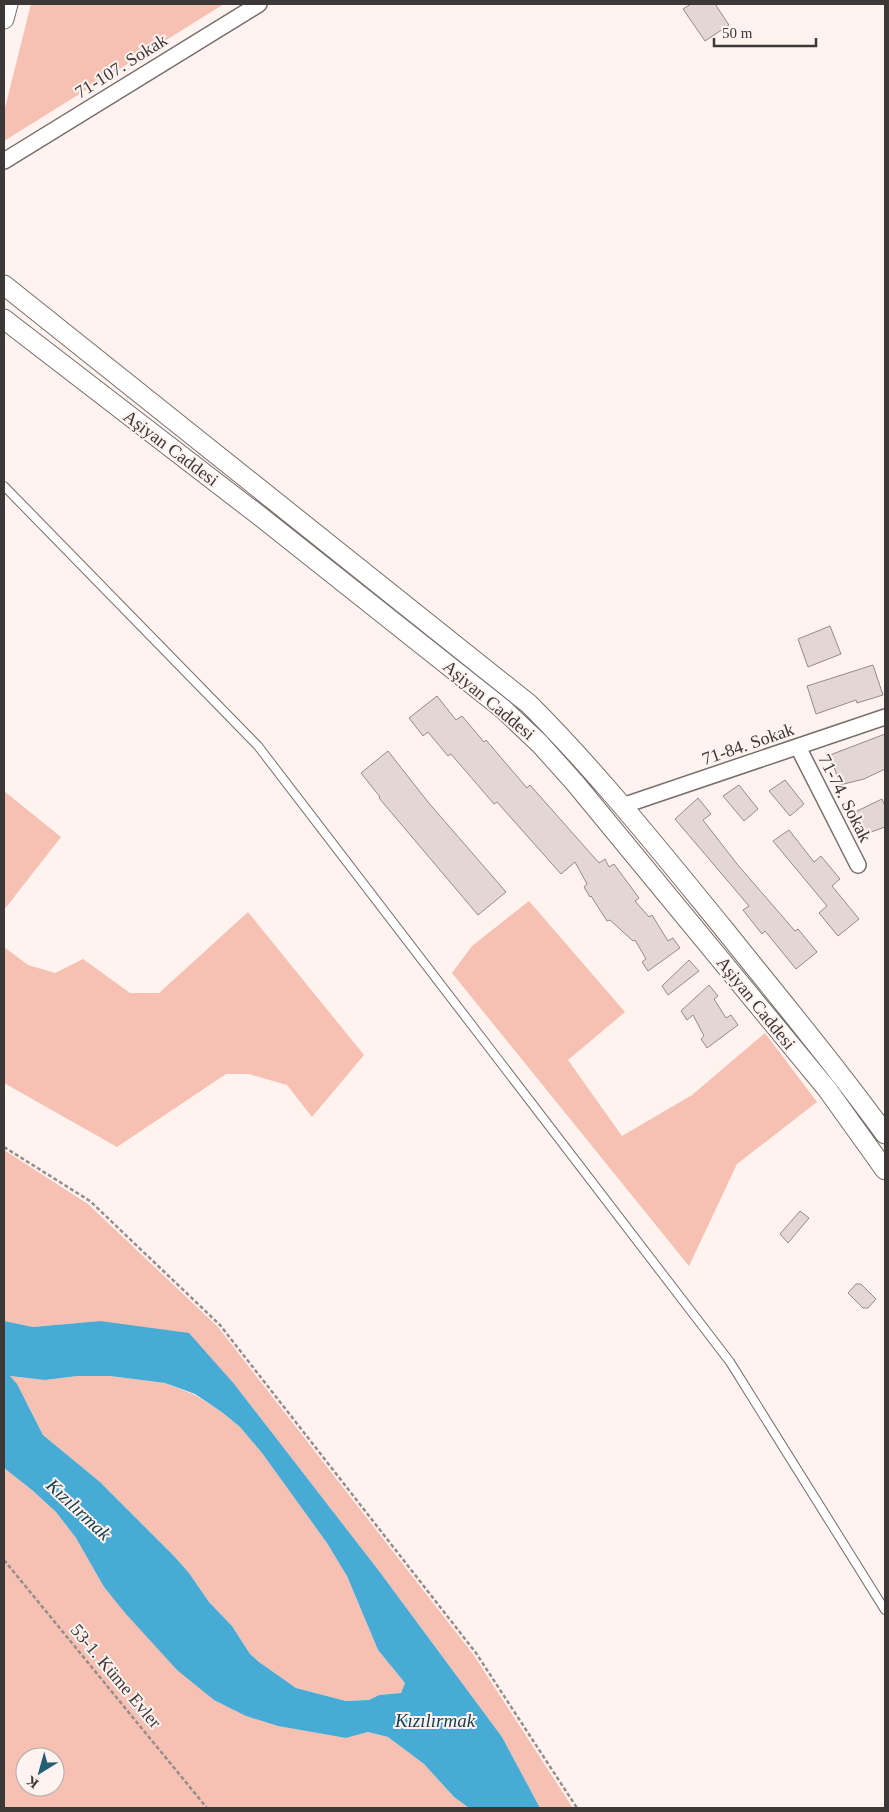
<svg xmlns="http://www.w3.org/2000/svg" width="889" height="1812" font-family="'Times New Roman',serif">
<rect width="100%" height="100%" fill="#fff3f0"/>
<path fill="#f6c0b3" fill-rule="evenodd" d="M 31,4 L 224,4 L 4,141 L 4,112 Z
M 4,791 L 61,837 L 4,910 Z
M 529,901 L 625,1012 L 568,1060 L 622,1136 L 692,1095 L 765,1033 L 817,1102 L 737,1164 L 689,1266 L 452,973 L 472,946 Z
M 248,912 L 364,1055 L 312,1117 L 287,1085 L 249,1074 L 226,1074 L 117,1147 L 4,1083 L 4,947 L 28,965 L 55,973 L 83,959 L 130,993 L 159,993 Z
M 4,1150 L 88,1204 L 218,1327 L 473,1654 L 573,1808 L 540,1808 L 502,1737 L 379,1571 L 235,1385 L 100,1321 L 33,1327 L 4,1321 Z
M 10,1376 L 45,1380 L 78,1376 L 110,1376 L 165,1383 L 195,1395 L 223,1413 L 240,1427 L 262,1453 L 327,1543 L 347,1576 L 378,1650 L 405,1683 L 401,1693 L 379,1695 L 369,1700 L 346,1701 L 296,1688 L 259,1662 L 250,1654 L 232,1626 L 209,1602 L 189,1573 L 174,1556 L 100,1482 L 43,1435 L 28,1405 Z
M 4,1468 L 32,1490 L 56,1512 L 76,1538 L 104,1587 L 177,1670 L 246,1716 L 279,1726 L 346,1738 L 368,1732 L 388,1737 L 424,1764 L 454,1797 L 469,1808 L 4,1808 ZM 25,1757 L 55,1757 L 55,1787 L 25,1787 Z"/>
<path fill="#47abd6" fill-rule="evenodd" d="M 4,1321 L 33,1327 L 100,1321 L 189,1333 L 235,1385 L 379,1571 L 502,1737 L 540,1808 L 469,1808 L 454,1797 L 424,1764 L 388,1737 L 368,1732 L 346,1738 L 278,1726 L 246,1716 L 214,1700 L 177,1670 L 126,1614 L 104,1587 L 76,1538 L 56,1512 L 32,1490 L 4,1468 ZM 10,1376 L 45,1380 L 78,1376 L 110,1376 L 165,1383 L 195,1394 L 223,1413 L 240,1427 L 262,1453 L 327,1543 L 347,1576 L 378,1650 L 405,1683 L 401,1693 L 379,1695 L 369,1700 L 346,1701 L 296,1688 L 259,1662 L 250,1654 L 232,1626 L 209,1602 L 189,1573 L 174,1556 L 100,1482 L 43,1435 L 17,1384 Z"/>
<path fill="#e2d7d4" stroke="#948a87" d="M 691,4 L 715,4 L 729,25 L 705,41 L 683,9 Z
M 830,626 L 841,654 L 808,667 L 798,639 Z
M 873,665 L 883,695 L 857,703 L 856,700 L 816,714 L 807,686 Z
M 437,696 L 456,720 L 462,716 L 484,742 L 486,740 L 527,788 L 530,785 L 599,863 L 605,859 L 609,867 L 614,864 L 639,898 L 635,901 L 649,917 L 652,915 L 668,941 L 673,938 L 680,948 L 648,971 L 642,962 L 646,959 L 635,940 L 633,941 L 610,920 L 607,921 L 591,896 L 590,897 L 584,887 L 587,884 L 575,862 L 561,874 L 497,802 L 494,804 L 451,754 L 448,756 L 428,732 L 423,736 L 409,718 Z
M 885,734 L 885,769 L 864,779 L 840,785 L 830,755 Z
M 388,751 L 428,802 L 506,892 L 478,915 L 379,798 L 380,797 L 361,773 Z
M 785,780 L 804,804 L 790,816 L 769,791 Z
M 739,785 L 758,809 L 744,821 L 723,796 Z
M 698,798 L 711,814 L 703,820 L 737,864 L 795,931 L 798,929 L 817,952 L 796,969 L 765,931 L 762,934 L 743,910 L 749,906 L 675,819 Z
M 882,799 L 885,806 L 885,827 L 863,835 L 853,813 Z
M 789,830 L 814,862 L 821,856 L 840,879 L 832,886 L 859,919 L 838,936 L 819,913 L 827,906 L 773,841 Z
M 689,960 L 699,971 L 668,995 L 662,986 Z
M 709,985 L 718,996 L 714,999 L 726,1018 L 731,1015 L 738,1025 L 707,1048 L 701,1039 L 704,1036 L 693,1015 L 687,1020 L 681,1011 Z
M 800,1211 L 809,1218 L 788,1243 L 780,1234 Z
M 856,1284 L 861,1284 L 876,1299 L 868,1308 L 863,1308 L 848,1293 Z"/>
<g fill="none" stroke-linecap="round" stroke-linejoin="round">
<g stroke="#786e6b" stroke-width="10">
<path id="service" d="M 4,486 L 258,746 L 730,1362 L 885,1610"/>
</g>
<g stroke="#786e6b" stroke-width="18">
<path id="minor" d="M 4,161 L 259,4
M 798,747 L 858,865
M 622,806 L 885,717"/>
</g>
<g stroke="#786e6b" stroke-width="21">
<path id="tertiary" d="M 4,19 L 8,4
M 4,285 L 529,704 C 599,774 661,852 724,929 C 778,997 834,1063 885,1134
M 4,319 L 261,517 L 503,709 L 540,744 L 575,783 L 827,1089 L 885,1170"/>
</g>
<path stroke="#948d8b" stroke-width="2.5" stroke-dasharray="4 2.5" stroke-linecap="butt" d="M 4,1147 L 90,1201 L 220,1325 L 476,1653 L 577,1808
M 4,1560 L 207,1808"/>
<use href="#service" stroke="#fff" stroke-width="8"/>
<use href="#minor" stroke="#fff" stroke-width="15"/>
<use href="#tertiary" stroke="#fff" stroke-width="19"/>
</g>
<g text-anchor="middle" stroke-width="4" stroke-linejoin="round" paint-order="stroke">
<g font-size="18" fill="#3c3837" stroke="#fff3f0">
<text transform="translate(121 66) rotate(-32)" y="6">71-107. Sokak</text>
<text transform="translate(171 448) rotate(37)" y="6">Aşiyan Caddesi</text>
<text transform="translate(489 700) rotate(40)" y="6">Aşiyan Caddesi</text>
<text transform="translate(748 744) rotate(-19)" y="6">71-84. Sokak</text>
<text transform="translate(845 798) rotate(63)" y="6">71-74. Sokak</text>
<text transform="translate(756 1003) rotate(51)" y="6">Aşiyan Caddesi</text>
<text transform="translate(116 1676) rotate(50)" y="6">53-1. Küme Evler</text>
</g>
<g font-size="19" font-style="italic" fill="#133e51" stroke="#fff3f0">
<text transform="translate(79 1509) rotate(43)" y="7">Kızılırmak</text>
<text x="435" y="1727">Kızılırmak</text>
</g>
</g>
<rect width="889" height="1812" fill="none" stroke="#3c3837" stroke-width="10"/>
<g transform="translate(40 1772) rotate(217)"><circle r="24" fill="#fff3f0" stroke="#b1a8a6"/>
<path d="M0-4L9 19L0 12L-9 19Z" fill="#245e77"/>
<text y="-8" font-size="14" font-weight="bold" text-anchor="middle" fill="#3c3837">K</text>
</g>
<path d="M714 38v8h102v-8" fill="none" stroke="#3c3837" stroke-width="2.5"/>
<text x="722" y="38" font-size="15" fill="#3c3837" stroke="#fff3f0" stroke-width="4" paint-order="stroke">50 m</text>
</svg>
